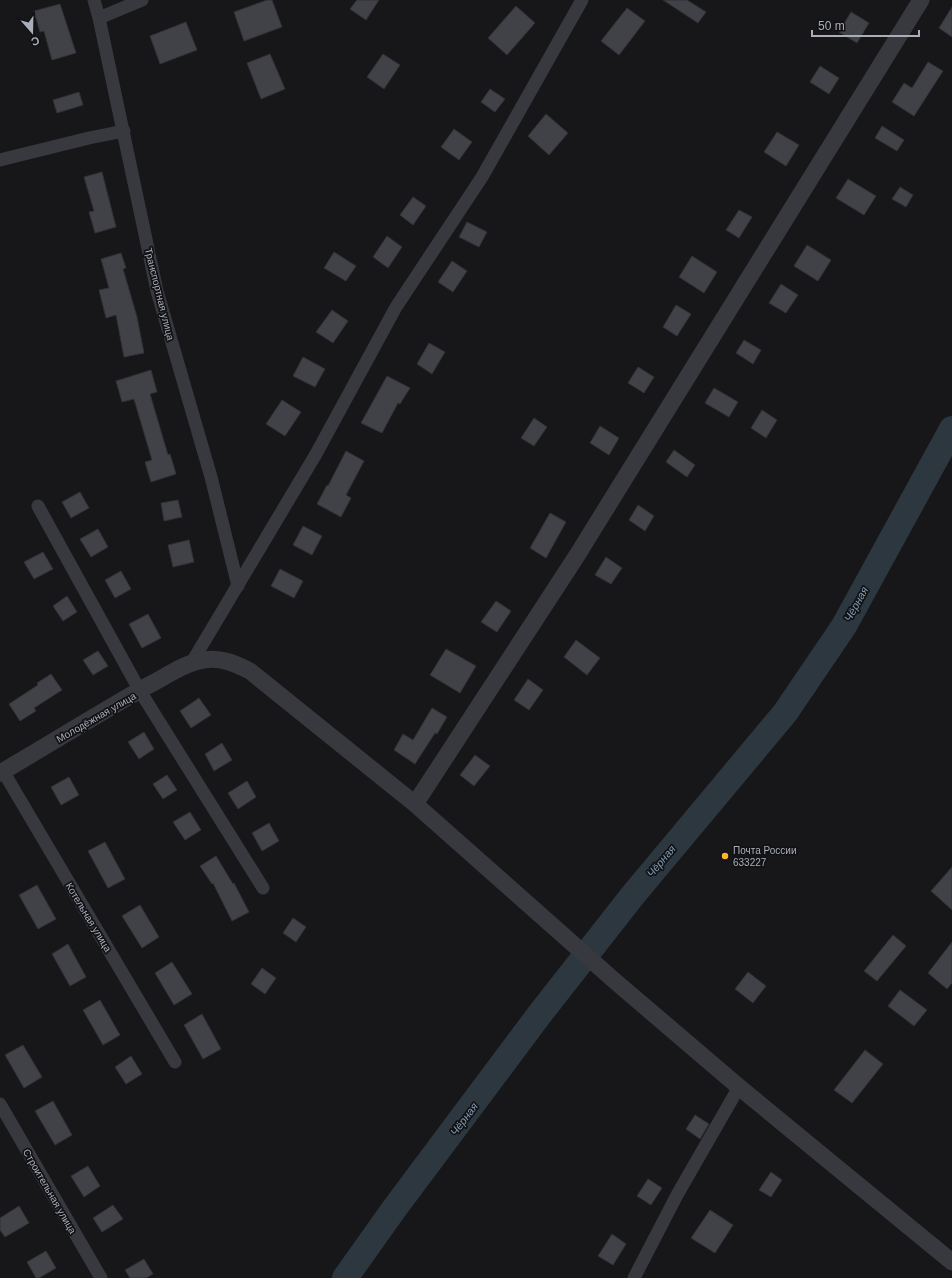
<svg xmlns="http://www.w3.org/2000/svg" width="952" height="1278" font-family="Arial,sans-serif">
<rect width="100%" height="100%" fill="#17171a"/>
<g fill="none" stroke-linecap="round" stroke-linejoin="round">
<path stroke="#2c373f" stroke-width="26" d="M 345,1278 L 394,1209 L 539,1015 L 633,895 L 785,713 L 844,626 L 952,429"/>
</g>
<path fill="#414247" stroke="#313136" d="M 267,0 L 272,0 L 282,27 L 244,41 L 234,12 Z
M 357,0 L 379,0 L 366,20 L 350,9 Z
M 663,0 L 687,0 L 706,12 L 698,23 Z
M 60,4 L 76,53 L 52,60 L 44,31 L 40,32 L 34,11 Z
M 516,6 L 535,23 L 507,55 L 488,38 Z
M 952,7 L 952,37 L 939,28 Z
M 627,8 L 645,21 L 619,55 L 601,41 Z
M 851,12 L 869,23 L 857,43 L 839,32 Z
M 186,22 L 197,50 L 160,64 L 150,36 Z
M 270,54 L 285,89 L 261,99 L 247,63 Z
M 383,54 L 400,65 L 384,89 L 367,77 Z
M 928,62 L 943,71 L 914,116 L 892,102 L 904,83 L 912,88 Z
M 820,66 L 839,78 L 829,94 L 810,82 Z
M 490,89 L 505,99 L 495,112 L 481,102 Z
M 79,92 L 83,105 L 57,113 L 53,100 Z
M 546,114 L 568,133 L 549,155 L 528,136 Z
M 882,126 L 904,140 L 897,151 L 875,138 Z
M 454,129 L 472,142 L 459,160 L 441,147 Z
M 777,132 L 799,145 L 786,166 L 764,152 Z
M 102,172 L 116,227 L 95,233 L 89,212 L 94,211 L 84,177 Z
M 848,179 L 876,196 L 864,215 L 836,198 Z
M 900,187 L 913,195 L 906,207 L 892,199 Z
M 413,197 L 426,206 L 413,225 L 400,215 Z
M 739,210 L 752,217 L 739,238 L 726,230 Z
M 467,222 L 487,232 L 479,247 L 459,237 Z
M 387,236 L 402,247 L 388,268 L 373,257 Z
M 807,245 L 831,260 L 818,281 L 794,266 Z
M 334,252 L 356,266 L 346,281 L 324,268 Z
M 121,253 L 126,268 L 123,269 L 137,317 L 144,353 L 124,357 L 116,315 L 106,318 L 99,290 L 109,288 L 101,259 Z
M 692,256 L 717,272 L 704,293 L 679,277 Z
M 452,261 L 467,271 L 453,292 L 438,282 Z
M 781,284 L 798,295 L 786,313 L 769,303 Z
M 676,305 L 691,314 L 677,336 L 663,327 Z
M 332,310 L 348,321 L 333,343 L 316,332 Z
M 744,340 L 761,350 L 753,364 L 736,353 Z
M 429,343 L 445,352 L 432,374 L 417,364 Z
M 303,357 L 325,369 L 315,387 L 293,376 Z
M 638,367 L 654,377 L 644,393 L 628,383 Z
M 151,370 L 157,392 L 150,394 L 168,455 L 170,454 L 176,474 L 151,482 L 145,462 L 152,460 L 134,399 L 122,402 L 116,381 Z
M 387,376 L 410,388 L 400,404 L 398,403 L 382,433 L 361,423 Z
M 714,388 L 738,402 L 729,417 L 705,403 Z
M 282,400 L 301,412 L 285,436 L 266,424 Z
M 762,410 L 777,420 L 766,438 L 751,428 Z
M 534,418 L 547,427 L 534,446 L 521,438 Z
M 600,426 L 619,438 L 609,455 L 590,443 Z
M 674,450 L 695,465 L 687,477 L 666,462 Z
M 346,451 L 364,461 L 346,495 L 351,498 L 341,517 L 317,504 L 327,485 L 328,486 Z
M 80,492 L 89,508 L 71,518 L 62,502 Z
M 178,500 L 182,517 L 164,521 L 161,503 Z
M 638,505 L 654,516 L 645,531 L 629,520 Z
M 550,513 L 566,522 L 546,558 L 530,548 Z
M 303,526 L 322,536 L 312,555 L 293,545 Z
M 98,529 L 108,547 L 91,557 L 80,539 Z
M 189,540 L 194,562 L 173,567 L 168,545 Z
M 43,552 L 53,569 L 34,579 L 24,562 Z
M 606,557 L 622,568 L 611,584 L 595,575 Z
M 280,569 L 303,581 L 294,598 L 271,586 Z
M 121,571 L 131,589 L 115,598 L 105,580 Z
M 67,596 L 77,612 L 63,621 L 53,606 Z
M 496,601 L 511,611 L 497,632 L 481,622 Z
M 148,614 L 161,638 L 142,648 L 129,624 Z
M 576,640 L 600,658 L 587,675 L 564,657 Z
M 446,649 L 476,666 L 460,693 L 430,675 Z
M 98,651 L 108,666 L 93,675 L 83,660 Z
M 51,674 L 62,690 L 34,708 L 36,711 L 20,721 L 9,704 L 38,685 L 37,683 Z
M 528,679 L 543,690 L 529,710 L 514,700 Z
M 199,698 L 211,715 L 191,728 L 180,711 Z
M 432,708 L 447,717 L 437,734 L 435,733 L 415,764 L 394,750 L 403,734 L 413,740 Z
M 144,732 L 154,749 L 139,759 L 128,742 Z
M 222,743 L 232,760 L 214,771 L 205,754 Z
M 475,755 L 490,766 L 474,786 L 460,775 Z
M 167,775 L 177,790 L 163,799 L 153,784 Z
M 69,777 L 79,795 L 61,805 L 51,787 Z
M 247,781 L 256,797 L 238,809 L 228,793 Z
M 190,812 L 201,830 L 185,840 L 173,822 Z
M 269,823 L 279,841 L 262,851 L 252,833 Z
M 105,842 L 125,879 L 108,888 L 88,851 Z
M 216,856 L 233,884 L 234,883 L 249,912 L 232,921 L 213,883 L 212,884 L 200,866 Z
M 952,867 L 952,910 L 931,891 Z
M 37,885 L 56,919 L 38,929 L 19,895 Z
M 140,905 L 159,937 L 142,948 L 122,916 Z
M 293,918 L 306,927 L 296,942 L 283,933 Z
M 893,935 L 906,946 L 877,981 L 864,971 Z
M 952,942 L 952,983 L 947,989 L 928,973 Z
M 68,944 L 86,977 L 70,986 L 52,954 Z
M 172,962 L 192,994 L 174,1005 L 155,973 Z
M 262,968 L 276,978 L 265,994 L 251,984 Z
M 748,972 L 766,986 L 753,1003 L 735,989 Z
M 900,990 L 927,1010 L 914,1026 L 888,1006 Z
M 100,1000 L 120,1035 L 103,1045 L 83,1010 Z
M 202,1014 L 221,1049 L 203,1059 L 184,1025 Z
M 23,1045 L 42,1077 L 24,1088 L 5,1055 Z
M 865,1050 L 883,1064 L 852,1103 L 834,1090 Z
M 131,1056 L 142,1074 L 126,1084 L 115,1067 Z
M 53,1101 L 72,1135 L 55,1145 L 35,1111 Z
M 695,1115 L 709,1124 L 700,1139 L 686,1129 Z
M 88,1166 L 100,1186 L 84,1197 L 71,1176 Z
M 771,1172 L 782,1180 L 771,1197 L 759,1190 Z
M 648,1179 L 662,1188 L 651,1205 L 637,1196 Z
M 113,1205 L 123,1219 L 102,1232 L 93,1218 Z
M 19,1206 L 29,1223 L 5,1237 L 0,1230 L 0,1218 Z
M 710,1210 L 733,1225 L 715,1253 L 691,1238 Z
M 612,1234 L 626,1244 L 613,1265 L 598,1256 Z
M 46,1251 L 56,1268 L 39,1278 L 36,1278 L 27,1262 Z
M 144,1259 L 153,1274 L 146,1278 L 130,1278 L 125,1270 Z"/>
<g fill="none" stroke-linecap="round" stroke-linejoin="round">
<path stroke="#38393f" stroke-width="13" d="M 94,0 L 99,18 L 157,291 L 211,477 L 238,586
M 99,18 L 142,0
M 0,160 L 89,138 L 124,131
M 38,506 L 140,691 L 263,888
M 192,662 L 316,454 L 396,307 L 482,177 L 582,0
M 3,771 L 175,1062
M 0,1104 L 101,1278
M 634,1278 L 677,1195 L 739,1087"/>
<path stroke="#38393f" stroke-width="17" d="M 0,773 C 50,744 99,713 149,685 C 167,676 184,663 204,660 C 221,657 236,664 250,671 L 415,804 L 616,982 L 739,1087 L 952,1262
M 415,804 L 576,557 L 921,0"/>
</g>
<circle fill="#fcb42d" stroke="#121215" stroke-width="1.5" cx="725" cy="856" r="4"/>
<g text-anchor="middle" stroke-width="3.5" stroke-linejoin="round" paint-order="stroke">
<g font-size="10" fill="#a9aeba" stroke="#121215">
<text transform="translate(160 294) rotate(76)" y="4">Транспортная улица</text>
<text transform="translate(96 717) rotate(-30)" y="4">Молодёжная улица</text>
<text transform="translate(89 917) rotate(59)" y="4">Котельная улица</text>
<text transform="translate(50 1191) rotate(60)" y="4">Строительная улица</text>
</g>
<g font-size="10" fill="#a9aeba" stroke="#121215" text-anchor="start">
<text x="733" y="854">Почта России<tspan x="733" dy="12">633227</tspan></text>
</g>
<g font-size="11" font-style="italic" fill="#7e9db7" stroke="#121215">
<text transform="translate(856 604) rotate(-61)" y="4">Чёрная</text>
<text transform="translate(661 861) rotate(-50)" y="4">Чёрная</text>
<text transform="translate(464 1119) rotate(-53)" y="4">Чёрная</text>
</g>
</g>
<g transform="translate(32 32) rotate(160)" stroke="#121215" stroke-width="3" paint-order="stroke">
<path d="M0-3L7 15L0 10L-7 15Z" fill="#a9aeba"/>
<text y="-6" font-size="11" font-weight="bold" text-anchor="middle" fill="#a9aeba">С</text>
</g>
<path d="M812 30v6h107v-6" fill="none" stroke="#a9aeba" stroke-width="2"/>
<text x="818" y="30" font-size="12" fill="#a9aeba" stroke="#121215" stroke-width="3" paint-order="stroke">50 m</text>
</svg>
